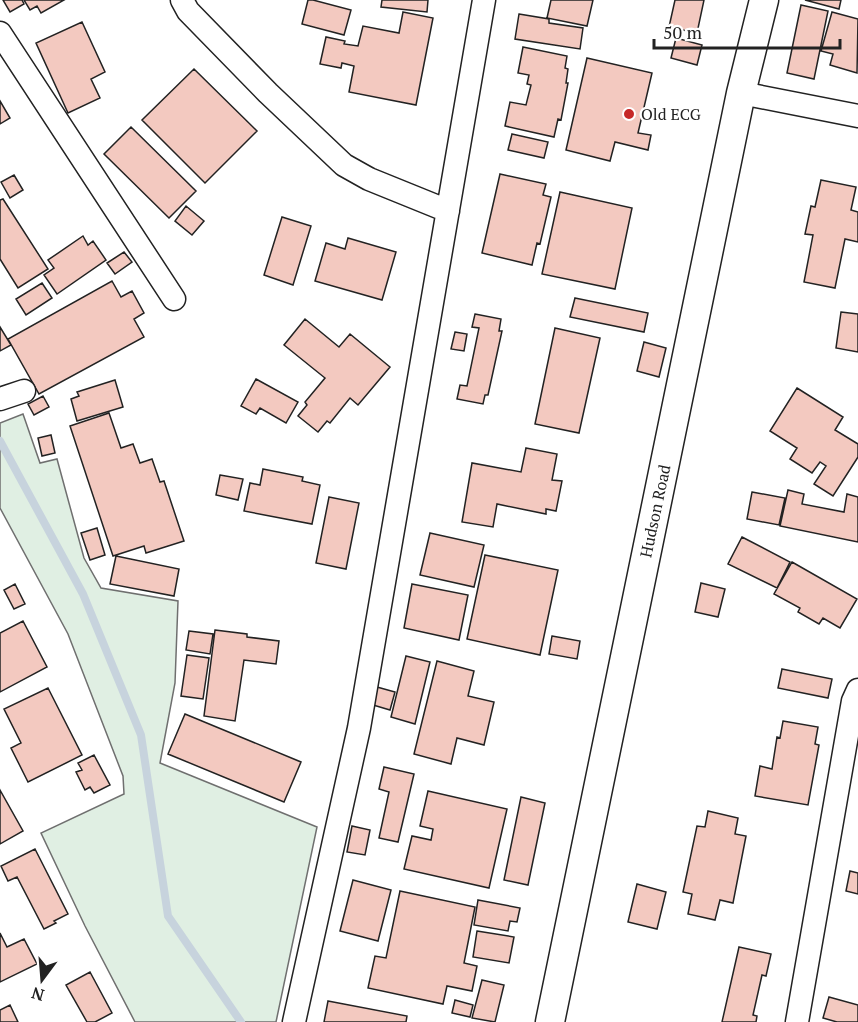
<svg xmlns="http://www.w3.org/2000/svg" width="858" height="1022" font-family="'PT Serif',serif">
<rect width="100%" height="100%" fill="#fff"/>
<path fill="#e0efe3" stroke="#6f6f6f" stroke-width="1.5" d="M 23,414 L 40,463 L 57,459 L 84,558 L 101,588 L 178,601 L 175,683 L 160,763 L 317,827 L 276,1022 L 135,1022 L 85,926 L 41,833 L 124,794 L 123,776 L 68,634 L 0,508 L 0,423 Z"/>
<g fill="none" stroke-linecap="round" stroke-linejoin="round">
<path stroke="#c7d3dd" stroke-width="8" d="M 0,441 L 83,594 L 141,735 L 168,916 L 241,1022"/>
</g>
<path fill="#f3c9c0" stroke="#222" stroke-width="1.5" d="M 3,0 L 22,0 L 24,4 L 10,12 Z
M 24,0 L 64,0 L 41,13 L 37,6 L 30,10 Z
M 308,0 L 313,0 L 351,10 L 344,35 L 302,24 Z
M 382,0 L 428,0 L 427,12 L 381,7 Z
M 551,0 L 593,0 L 587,26 L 547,18 Z
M 675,0 L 704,0 L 697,33 L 669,27 Z
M 805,0 L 841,0 L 839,9 Z
M 801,5 L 828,11 L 814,79 L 787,73 Z
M 403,12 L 433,18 L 416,105 L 349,92 L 354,66 L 342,63 L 341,68 L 320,64 L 326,37 L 345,41 L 344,44 L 358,46 L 363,26 L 399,33 Z
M 832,12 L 858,19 L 857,73 L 830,65 L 833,54 L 821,51 Z
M 519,14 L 549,19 L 549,23 L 583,28 L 580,49 L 515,39 Z
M 82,22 L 105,72 L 91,79 L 100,98 L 68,113 L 36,43 Z
M 676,38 L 702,45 L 697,65 L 671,58 Z
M 523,47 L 567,56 L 565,68 L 568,69 L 566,83 L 568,83 L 561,120 L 558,119 L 554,137 L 505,126 L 510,102 L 526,105 L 531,85 L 527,84 L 529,75 L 518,73 Z
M 587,58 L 652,73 L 638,133 L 651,135 L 648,150 L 615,142 L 610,161 L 566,150 Z
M 194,69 L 257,131 L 205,183 L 142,120 Z
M 0,101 L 10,118 L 0,124 Z
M 131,127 L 196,191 L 169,218 L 104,154 Z
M 512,134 L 548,142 L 544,158 L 508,150 Z
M 500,174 L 546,184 L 543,195 L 551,197 L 540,244 L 537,243 L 532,265 L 482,253 Z
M 14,175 L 23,190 L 10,198 L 1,182 Z
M 821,180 L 856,187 L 851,210 L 858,212 L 858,242 L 845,239 L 835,288 L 804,282 L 813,235 L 805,234 L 811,206 L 815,207 Z
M 560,192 L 632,208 L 615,289 L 542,274 Z
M 3,199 L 48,269 L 18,288 L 0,259 L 0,200 Z
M 186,206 L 204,221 L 192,235 L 175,221 Z
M 282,217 L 311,226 L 293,285 L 264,275 Z
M 83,236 L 88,245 L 93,241 L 106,260 L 57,294 L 44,275 L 54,268 L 48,260 Z
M 348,238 L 396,252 L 382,300 L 315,281 L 326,243 L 345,249 Z
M 124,252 L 132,262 L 115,274 L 107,263 Z
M 112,281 L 121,297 L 132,291 L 144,313 L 134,319 L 144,337 L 39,394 L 8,339 Z
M 42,283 L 52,298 L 26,315 L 16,299 Z
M 575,298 L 648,313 L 644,332 L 570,317 Z
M 841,312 L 858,314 L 858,352 L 836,348 Z
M 475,314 L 501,319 L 499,331 L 502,331 L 488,395 L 485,395 L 483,404 L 457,399 L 460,385 L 467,386 L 479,328 L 472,327 Z
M 305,319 L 339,347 L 350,334 L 390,367 L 358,405 L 350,398 L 330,423 L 327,421 L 318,432 L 298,416 L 307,405 L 305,402 L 325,378 L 284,345 Z
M 0,327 L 11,345 L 0,351 Z
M 555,328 L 600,338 L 579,433 L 535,424 Z
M 455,332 L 467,334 L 464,351 L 451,349 Z
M 644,342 L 666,348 L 659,377 L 637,371 Z
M 256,379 L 298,402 L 286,423 L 260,408 L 256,414 L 241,406 Z
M 115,380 L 123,407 L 77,421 L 71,399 L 79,396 L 77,392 Z
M 797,388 L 843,417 L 835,430 L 858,444 L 858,457 L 833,496 L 814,484 L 826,466 L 820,462 L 812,473 L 790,459 L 797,448 L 770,431 Z
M 43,396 L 49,407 L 34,415 L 28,404 Z
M 109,413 L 121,448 L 133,444 L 140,463 L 152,459 L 160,482 L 164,481 L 184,541 L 146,553 L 144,546 L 113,556 L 70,426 Z
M 51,435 L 55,453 L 42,456 L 38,438 Z
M 526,448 L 557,454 L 552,480 L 562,481 L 556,511 L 546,509 L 546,514 L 497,504 L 493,527 L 462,522 L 472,463 L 521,472 Z
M 263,469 L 303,477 L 302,481 L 320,485 L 312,524 L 244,511 L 250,483 L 260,485 Z
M 220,475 L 243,479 L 238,500 L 216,495 Z
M 788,490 L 804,494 L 802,504 L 844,512 L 847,494 L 858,497 L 858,542 L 780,526 Z
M 752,492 L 785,498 L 779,525 L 747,519 Z
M 329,497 L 359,503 L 346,569 L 316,563 Z
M 97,528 L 105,555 L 90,560 L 81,533 Z
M 430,533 L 484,545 L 474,587 L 420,575 Z
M 742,537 L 790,562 L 777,588 L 728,564 Z
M 485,555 L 558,570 L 540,655 L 467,639 Z
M 116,556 L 179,569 L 174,596 L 110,584 Z
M 792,562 L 857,599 L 840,628 L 823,618 L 819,624 L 798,612 L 800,608 L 774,594 Z
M 701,583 L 725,589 L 718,617 L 695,612 Z
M 15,584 L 25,604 L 14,609 L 4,590 Z
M 412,584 L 468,595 L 459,640 L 404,628 Z
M 23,621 L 47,667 L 0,692 L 0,633 Z
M 215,630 L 247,634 L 247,637 L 279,641 L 276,664 L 244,660 L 235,721 L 204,716 Z
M 189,631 L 213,634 L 210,654 L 186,650 Z
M 552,636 L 580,641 L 577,659 L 549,654 Z
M 187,655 L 209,658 L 203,699 L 181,696 Z
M 406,656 L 430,662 L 415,724 L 391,717 Z
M 437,661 L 474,671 L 468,696 L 494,702 L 484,745 L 457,738 L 451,764 L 414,754 Z
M 782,669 L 832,679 L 828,698 L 778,688 Z
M 377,687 L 395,692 L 390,710 L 373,705 Z
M 48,688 L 82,755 L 28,782 L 11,748 L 21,743 L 4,709 Z
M 185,714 L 301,762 L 284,802 L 168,754 Z
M 783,721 L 818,727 L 815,744 L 819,745 L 808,805 L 755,796 L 760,766 L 772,769 L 777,737 L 780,738 Z
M 94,755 L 110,785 L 94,793 L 90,787 L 85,790 L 76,772 L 82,770 L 78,763 Z
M 384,767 L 414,774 L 398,842 L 379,838 L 389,792 L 379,789 Z
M 0,790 L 23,831 L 0,844 Z
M 428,791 L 507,809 L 489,888 L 404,869 L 412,836 L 431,840 L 433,829 L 420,826 Z
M 521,797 L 545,803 L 528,885 L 504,880 Z
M 708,811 L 738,818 L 735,834 L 746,836 L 733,903 L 720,900 L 715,920 L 688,914 L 692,894 L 683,892 L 697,826 L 705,827 Z
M 352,826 L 370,830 L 365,855 L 347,852 Z
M 35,849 L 68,914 L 54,921 L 56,923 L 44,929 L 17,877 L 8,881 L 1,866 Z
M 850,871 L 858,873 L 858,894 L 846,891 Z
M 353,880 L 391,890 L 378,941 L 340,931 Z
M 637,884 L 666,892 L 657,929 L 628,922 Z
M 400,891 L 475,907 L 464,963 L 477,966 L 472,991 L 447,986 L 443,1004 L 368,988 L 375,956 L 386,958 Z
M 478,900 L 520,908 L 517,922 L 510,921 L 508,931 L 474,925 Z
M 477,931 L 514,937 L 509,963 L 473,957 Z
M 0,933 L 7,947 L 24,939 L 37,964 L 0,982 Z
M 739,947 L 771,954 L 766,976 L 762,975 L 753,1015 L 757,1016 L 756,1022 L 722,1022 Z
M 90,972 L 112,1013 L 95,1022 L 87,1022 L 66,985 Z
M 482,980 L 504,985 L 495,1022 L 472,1018 Z
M 829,997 L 858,1005 L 858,1022 L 837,1022 L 823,1018 Z
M 455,1000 L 473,1005 L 470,1017 L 452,1013 Z
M 328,1001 L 407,1016 L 406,1022 L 324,1022 Z
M 10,1005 L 18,1022 L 0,1022 L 0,1010 Z"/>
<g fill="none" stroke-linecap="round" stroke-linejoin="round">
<g stroke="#222" stroke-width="25">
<path id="minor" d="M 182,0 L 188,11 L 268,93 L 344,165 L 369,179 L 448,211
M 0,33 L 174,299
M 741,93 L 858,116
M 0,399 L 24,391
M 294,1022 L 359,728 L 484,0
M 797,1022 L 853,701 L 858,690"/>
</g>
<g stroke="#222" stroke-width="31">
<path id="tertiary" d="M 550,1022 L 741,93 L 764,0"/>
</g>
<use href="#minor" stroke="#fff" stroke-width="22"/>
<use href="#tertiary" stroke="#fff" stroke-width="28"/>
</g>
<circle fill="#c62828" stroke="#fff" stroke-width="2" cx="629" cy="114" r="6"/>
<g text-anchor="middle" stroke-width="4.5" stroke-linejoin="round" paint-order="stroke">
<g font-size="16" fill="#222" stroke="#fff" text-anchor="start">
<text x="641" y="120">Old ECG</text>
</g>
<g font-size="16" fill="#222" stroke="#fff">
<text transform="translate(655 511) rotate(-78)" y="6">Hudson Road</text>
</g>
</g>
<g transform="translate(42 980) rotate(196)" stroke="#ffffff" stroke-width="4.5" paint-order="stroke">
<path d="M0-4.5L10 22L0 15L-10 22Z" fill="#222222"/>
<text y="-9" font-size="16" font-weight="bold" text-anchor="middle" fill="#222222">N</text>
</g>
<path d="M654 39v9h186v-9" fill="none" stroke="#222222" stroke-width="3"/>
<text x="663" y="39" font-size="18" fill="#222222" stroke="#ffffff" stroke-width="4.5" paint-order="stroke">50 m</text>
</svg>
